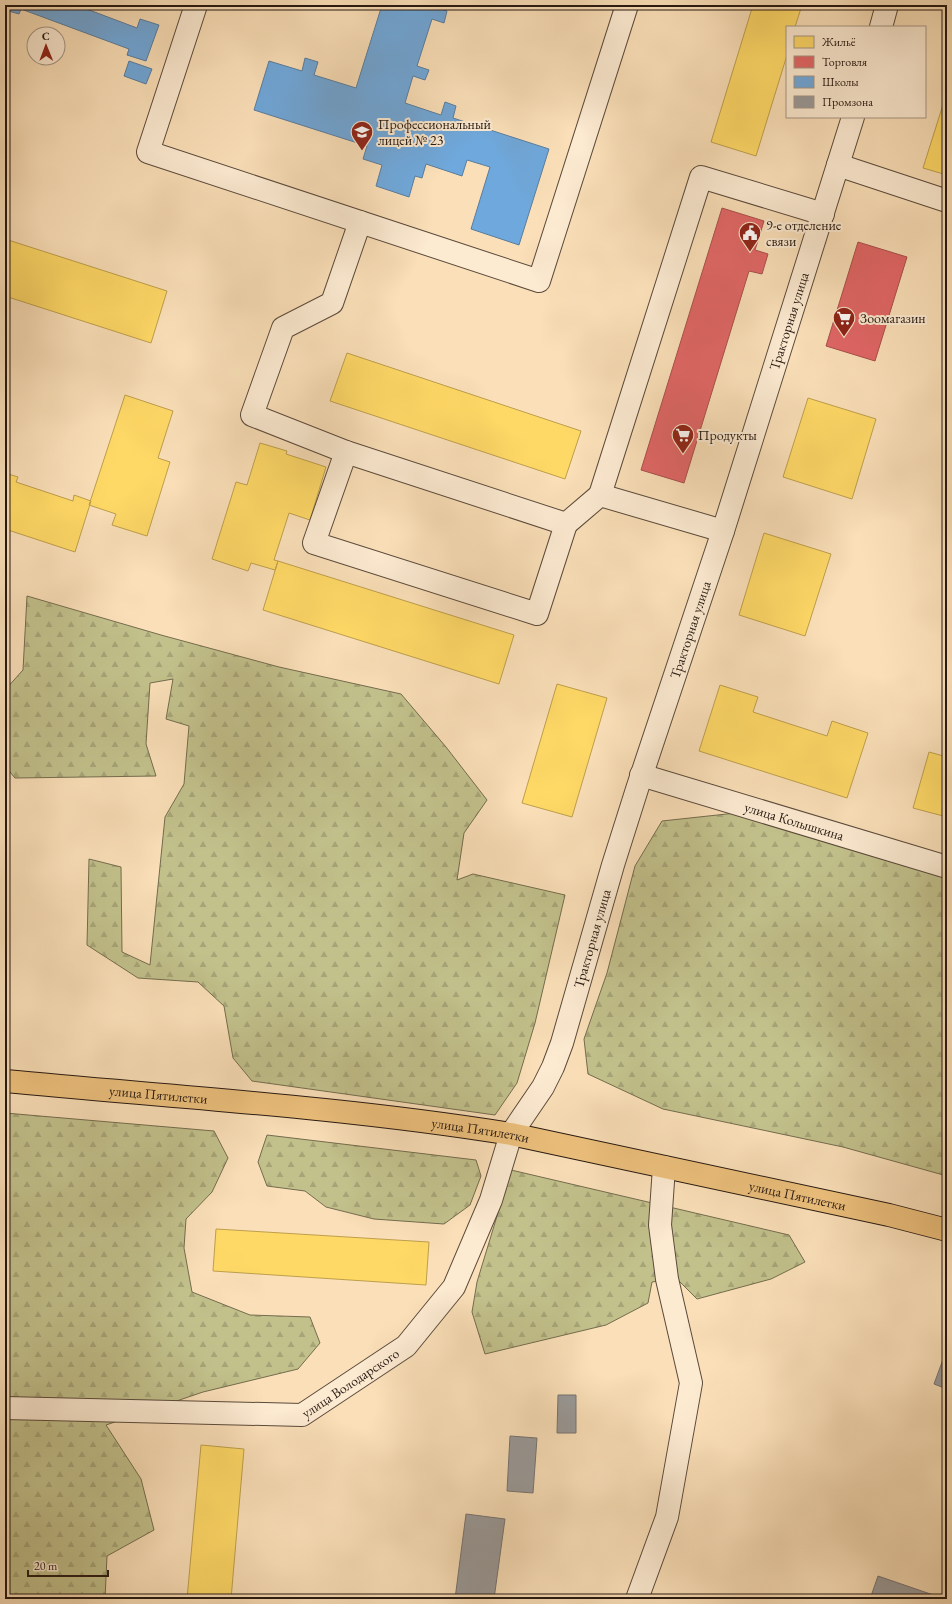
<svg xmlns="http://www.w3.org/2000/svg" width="952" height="1604" font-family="'EB Garamond',serif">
<defs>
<pattern id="forest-firs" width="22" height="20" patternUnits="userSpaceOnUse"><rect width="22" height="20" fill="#c2c18c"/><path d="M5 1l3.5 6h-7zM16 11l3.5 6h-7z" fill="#a7a578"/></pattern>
</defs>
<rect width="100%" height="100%" fill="#fadfb8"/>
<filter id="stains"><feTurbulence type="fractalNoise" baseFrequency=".005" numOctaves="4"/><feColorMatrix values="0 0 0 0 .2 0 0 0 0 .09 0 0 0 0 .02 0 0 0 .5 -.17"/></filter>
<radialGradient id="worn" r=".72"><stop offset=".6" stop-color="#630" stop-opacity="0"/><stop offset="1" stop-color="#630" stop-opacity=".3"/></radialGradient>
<path fill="url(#forest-firs)" stroke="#746c4e" d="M 27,596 L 161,635 L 279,667 L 401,694 L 446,747 L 487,800 L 464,833 L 457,880 L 473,874 L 565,895 L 535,1023 L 517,1083 L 495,1115 L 252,1081 L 233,1058 L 224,1006 L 198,982 L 138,978 L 87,945 L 89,859 L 121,867 L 122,952 L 150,965 L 165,817 L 184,784 L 189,726 L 166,719 L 173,679 L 150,683 L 146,744 L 156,776 L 15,778 L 5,766 L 5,690 L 23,670 Z
M 736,813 L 947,878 L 947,1176 L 843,1147 L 663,1109 L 588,1074 L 584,1039 L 607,973 L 635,866 L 662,821 Z
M 5,1113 L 214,1131 L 228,1158 L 212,1192 L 186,1219 L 184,1248 L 192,1292 L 250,1315 L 310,1317 L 320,1343 L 298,1369 L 203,1392 L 106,1425 L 141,1479 L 154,1530 L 107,1556 L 105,1599 L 5,1599 Z
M 267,1135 L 476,1160 L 481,1176 L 470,1205 L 444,1224 L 374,1219 L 326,1207 L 305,1191 L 267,1186 L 258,1162 Z
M 511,1170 L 789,1235 L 805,1262 L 771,1279 L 697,1299 L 676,1278 L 652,1282 L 648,1303 L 606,1325 L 485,1354 L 472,1312 L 477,1282 Z"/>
<path fill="#ffd966" stroke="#be9f4c" d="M 753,5 L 802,5 L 795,27 L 787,27 L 787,55 L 756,156 L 711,142 Z
M 947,92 L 947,175 L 923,168 Z
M 5,239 L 167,291 L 151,343 L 5,296 Z
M 347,353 L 581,431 L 565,479 L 330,401 Z
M 125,395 L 173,411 L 158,458 L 170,462 L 147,536 L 112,525 L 116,514 L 89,505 Z
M 808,398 L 876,419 L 852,499 L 783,477 Z
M 260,443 L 287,451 L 286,454 L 326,467 L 310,520 L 289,513 L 274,560 L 278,561 L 275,570 L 251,563 L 248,571 L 212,559 L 236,482 L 247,485 Z
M 5,473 L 18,477 L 16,482 L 73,501 L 74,495 L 91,501 L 75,552 L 5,529 Z
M 764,533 L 831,554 L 805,636 L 739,615 Z
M 278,561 L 514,635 L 499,684 L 263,610 Z
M 557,684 L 607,698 L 572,817 L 522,803 Z
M 720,685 L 758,697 L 753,712 L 827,736 L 832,721 L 868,733 L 847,798 L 699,751 Z
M 929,752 L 947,757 L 947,817 L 913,808 Z
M 216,1229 L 429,1242 L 426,1285 L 213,1271 Z
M 201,1445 L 244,1449 L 231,1599 L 187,1599 Z"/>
<path fill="#e06666" stroke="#a84f4c" d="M 722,208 L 764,221 L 755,250 L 768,254 L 762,274 L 749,271 L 684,483 L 641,470 Z
M 858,242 L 907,257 L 875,361 L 826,346 Z"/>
<path fill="#6fa8dc" stroke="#597d9f" d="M 5,5 L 76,5 L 137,28 L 140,19 L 159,25 L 146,61 L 127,55 L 129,49 L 21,9 L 19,14 L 5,10 Z
M 382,5 L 436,5 L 435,7 L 447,11 L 444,23 L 432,19 L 417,66 L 429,70 L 425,80 L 413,76 L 405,103 L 441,115 L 445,102 L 456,106 L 453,118 L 549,149 L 519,245 L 471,229 L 490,167 L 467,160 L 462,176 L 426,164 L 422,178 L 415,176 L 409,197 L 376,186 L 382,165 L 363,159 L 367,146 L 254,110 L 269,61 L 302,71 L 305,58 L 318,62 L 314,75 L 356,88 Z
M 129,61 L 152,69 L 146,84 L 124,76 Z"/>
<path fill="#999" stroke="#767270" d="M 945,1354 L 947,1355 L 947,1389 L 934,1384 Z
M 558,1395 L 576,1395 L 576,1433 L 557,1433 Z
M 510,1436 L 537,1438 L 533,1493 L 507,1491 Z
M 466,1514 L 505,1519 L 494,1599 L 455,1599 Z
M 878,1576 L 945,1599 L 870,1599 Z"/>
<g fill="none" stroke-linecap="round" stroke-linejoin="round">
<g stroke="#5b4a3b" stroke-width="24">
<g id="minor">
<path d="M 196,5 L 148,152 L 539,281 L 627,5"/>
<path d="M 881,27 L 887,5"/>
<path d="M 838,165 L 947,201"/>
<path d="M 360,222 L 332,303 L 283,328 L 252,415 L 346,452 L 566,524 L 600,495 L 723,531"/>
<path d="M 346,452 L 314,543 L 537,614 L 566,524"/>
<path d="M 600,495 L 701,177 L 823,214"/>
<path id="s1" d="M 641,775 L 947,867"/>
<path id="s2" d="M 5,1408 L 302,1415 L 406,1346 L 454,1287 L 491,1200 L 511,1134 L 543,1087 L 553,1067 L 562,1043 L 613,865 L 638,786 L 723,531 L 853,117"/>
<path d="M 637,1599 L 667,1517 L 691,1383 L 667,1279 L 660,1225 L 664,1167"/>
</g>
</g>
<g stroke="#261811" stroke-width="24">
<g id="major">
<path id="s3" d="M 5,1081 C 174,1097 344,1107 511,1134 L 889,1215 L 947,1230"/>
</g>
</g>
<use href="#minor" stroke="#fcead1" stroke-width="22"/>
<use href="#major" stroke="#edc07c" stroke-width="22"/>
</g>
<defs>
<g id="university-pin" transform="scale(1.15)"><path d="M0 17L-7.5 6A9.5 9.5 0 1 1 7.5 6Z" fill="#8f2418" stroke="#fcead1"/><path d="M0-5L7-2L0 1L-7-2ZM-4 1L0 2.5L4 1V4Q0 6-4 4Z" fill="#fff"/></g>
<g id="civic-pin" transform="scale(1.15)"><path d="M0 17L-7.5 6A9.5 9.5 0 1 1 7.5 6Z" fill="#8f2418" stroke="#fcead1"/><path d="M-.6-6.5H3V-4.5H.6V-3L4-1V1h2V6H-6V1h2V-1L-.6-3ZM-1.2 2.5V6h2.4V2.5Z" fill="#fff"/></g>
<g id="supermarket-pin" transform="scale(1.15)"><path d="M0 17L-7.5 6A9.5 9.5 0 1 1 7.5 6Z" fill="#8f2418" stroke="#fcead1"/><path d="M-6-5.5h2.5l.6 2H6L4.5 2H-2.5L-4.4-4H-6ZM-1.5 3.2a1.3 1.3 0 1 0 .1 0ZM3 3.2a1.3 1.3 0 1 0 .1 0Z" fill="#fff"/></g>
</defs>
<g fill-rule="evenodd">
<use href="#university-pin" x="362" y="132"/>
<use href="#civic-pin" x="750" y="233"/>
<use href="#supermarket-pin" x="844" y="318"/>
<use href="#supermarket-pin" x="683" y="435"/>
</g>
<g text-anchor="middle" stroke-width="4" stroke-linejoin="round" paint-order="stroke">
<g font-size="14" fill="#261811" stroke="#fcead1" text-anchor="start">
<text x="378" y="129">Профессиональный<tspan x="378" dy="16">лицей № 23</tspan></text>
<text x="766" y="230">9-е отделение<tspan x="766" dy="16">связи</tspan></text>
<text x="860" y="323">Зоомагазин</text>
<text x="698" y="440">Продукты</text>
</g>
<g font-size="14" fill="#261811" stroke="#fcead1">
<text dy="5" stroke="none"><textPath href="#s2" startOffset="1523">Тракторная улица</textPath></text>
<text dy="5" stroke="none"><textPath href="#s2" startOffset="1199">Тракторная улица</textPath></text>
<text dy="5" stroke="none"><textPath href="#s1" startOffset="160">улица Колышкина</textPath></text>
<text dy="5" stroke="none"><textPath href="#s2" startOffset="875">Тракторная улица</textPath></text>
<text dy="5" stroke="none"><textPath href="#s3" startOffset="154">улица Пятилетки</textPath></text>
<text dy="5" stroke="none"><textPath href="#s3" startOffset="478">улица Пятилетки</textPath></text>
<text dy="5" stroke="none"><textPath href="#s3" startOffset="802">улица Пятилетки</textPath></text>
<text dy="5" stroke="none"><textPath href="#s2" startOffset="355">улица Володарского</textPath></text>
</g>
</g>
<rect width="952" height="1604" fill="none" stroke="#fadfb8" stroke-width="20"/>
<rect x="6" y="6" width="940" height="1592" fill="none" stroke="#261811" stroke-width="2"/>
<rect x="10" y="10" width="932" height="1584" fill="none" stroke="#261811"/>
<rect x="786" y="26" width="140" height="92" fill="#fcead1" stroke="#a69684"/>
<rect x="794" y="36" width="20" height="12" fill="#ffd966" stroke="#a69684"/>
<text x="822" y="46" font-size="12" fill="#261811">Жильё</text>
<rect x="794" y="56" width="20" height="12" fill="#e06666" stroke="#a69684"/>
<text x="822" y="66" font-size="12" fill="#261811">Торговля</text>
<rect x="794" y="76" width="20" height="12" fill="#6fa8dc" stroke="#a69684"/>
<text x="822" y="86" font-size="12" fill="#261811">Школы</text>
<rect x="794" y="96" width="20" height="12" fill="#999999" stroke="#a69684"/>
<text x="822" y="106" font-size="12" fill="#261811">Промзона</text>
<g transform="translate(46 46) rotate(359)"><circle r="19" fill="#fcead1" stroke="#a69684"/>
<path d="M0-3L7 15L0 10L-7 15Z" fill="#8f2418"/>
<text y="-6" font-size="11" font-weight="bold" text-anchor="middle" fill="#261811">С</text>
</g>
<path d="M28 1570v6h80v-6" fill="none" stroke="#261811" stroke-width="2"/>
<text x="34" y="1570" font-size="12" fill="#261811" stroke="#fcead1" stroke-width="3" paint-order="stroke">20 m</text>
<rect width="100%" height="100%" filter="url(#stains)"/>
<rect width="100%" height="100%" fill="url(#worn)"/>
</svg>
